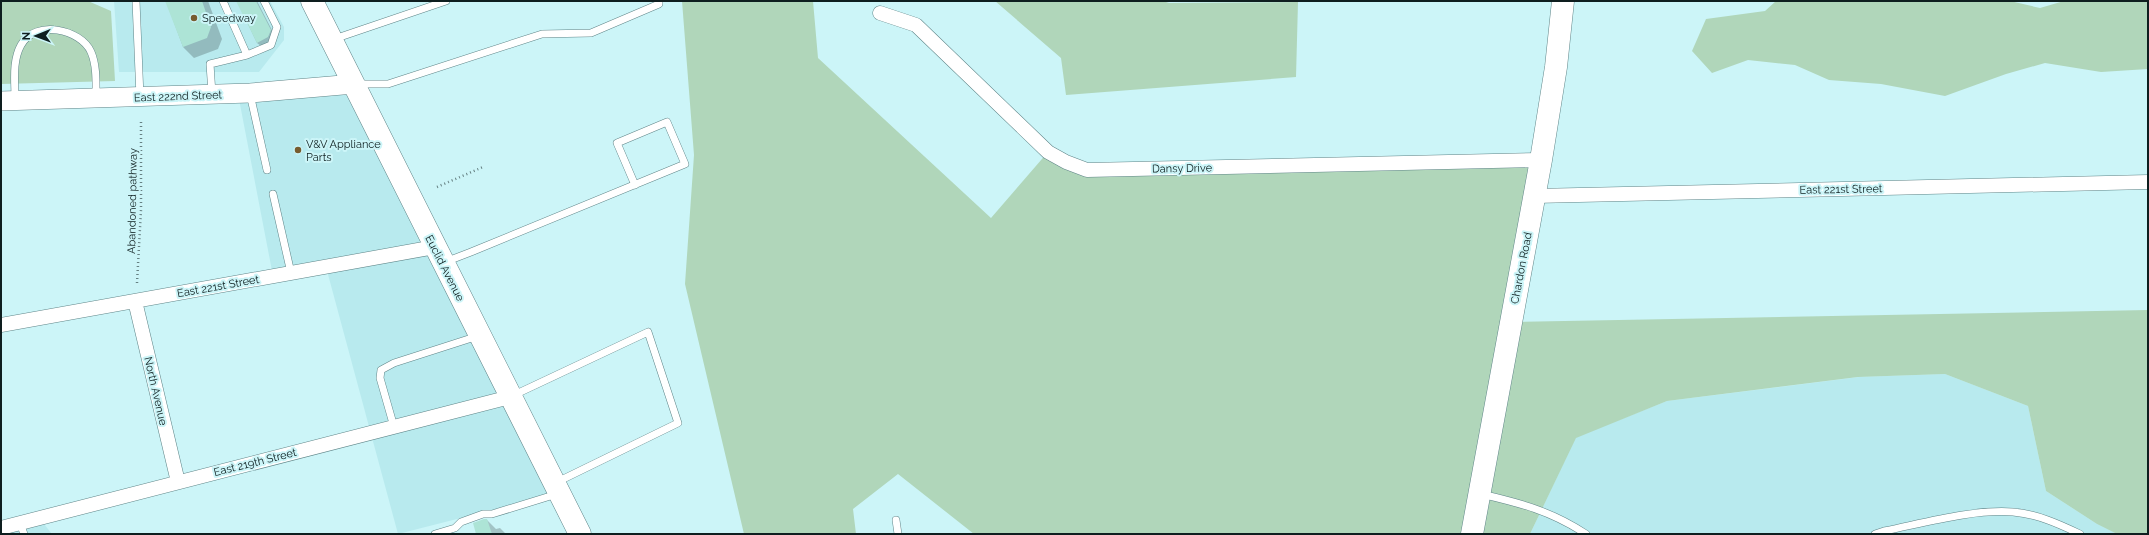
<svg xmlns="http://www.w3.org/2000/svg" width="2149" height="535" font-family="Raleway,sans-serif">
<rect width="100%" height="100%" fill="#ccf5f8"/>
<path fill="#b8eaee" d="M 114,1 L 270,1 L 284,27 L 284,40 L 259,72 L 119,72 Z
M 354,84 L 559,493 L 398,534 L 326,267 L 273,276 L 238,94 Z
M 1945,374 L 2028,406 L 2046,491 L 2097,524 L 2117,534 L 1530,534 L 1576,437 L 1667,401 L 1859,377 Z
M 39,518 L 52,534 L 1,534 Z"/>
<path fill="#b0d6ba" d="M 1,1 L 88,1 L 111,11 L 115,81 L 1,84 Z
M 682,1 L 813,1 L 818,58 L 991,218 L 1048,152 L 1087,170 L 1541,160 L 1511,322 L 2148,310 L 2148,534 L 2117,534 L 2097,524 L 2046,491 L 2028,406 L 1945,374 L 1858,377 L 1667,401 L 1576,438 L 1530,534 L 974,534 L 898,474 L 853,509 L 856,534 L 744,534 L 685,284 L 694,155 Z
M 995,1 L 1163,1 L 1169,3 L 1298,2 L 1296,77 L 1066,95 L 1061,58 Z
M 1776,1 L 2010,1 L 2040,8 L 2064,1 L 2148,1 L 2148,69 L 2101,72 L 2045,63 L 2006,74 L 1945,96 L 1881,84 L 1829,80 L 1795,65 L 1748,60 L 1712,73 L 1692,51 L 1706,19 L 1765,11 Z"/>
<path fill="#0003" d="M 166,1 L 208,1 L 222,39 L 218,49 L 194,58 L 183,47 Z
M 237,1 L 257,1 L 274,34 L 271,41 L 261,46 L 257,43 Z
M 487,520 L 496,529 L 500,528 L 506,534 L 477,534 Z"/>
<path fill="#ade4d6" d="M 165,1 L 202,1 L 211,27 L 207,38 L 183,47 Z
M 236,1 L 256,1 L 271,30 L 268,37 L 257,43 Z
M 484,519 L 487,519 L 492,534 L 476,534 L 473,523 Z"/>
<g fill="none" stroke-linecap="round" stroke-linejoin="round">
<g stroke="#5f8588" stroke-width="8">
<path id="lane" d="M 136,1 L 140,97
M 334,39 L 446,1
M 247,55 L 271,45 L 277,27 L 264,1
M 358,84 L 388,84 L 542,34 L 591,33 L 659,4 L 659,1
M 212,94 L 210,64 L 247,55 L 223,1
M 250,94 L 267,170
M 15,99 C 15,82 12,61 21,45 C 35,19 81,29 91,52 C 97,66 96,83 96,98
M 273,194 L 291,273
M 445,262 L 471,252 L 685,164 L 667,122 L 617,143 L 635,185
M 514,395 L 648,332 L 678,423 L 557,482
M 394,427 L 380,378 L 381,370 L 394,363 L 478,336
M 1481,494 C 1520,503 1551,511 1586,534
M 896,520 L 898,534
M 20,523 L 24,534
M 435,534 L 455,528 L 461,522 L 483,514 L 492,514 L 557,494
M 1875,534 L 1884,531 C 1924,523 1973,509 2013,512 C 2037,514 2059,524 2080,534"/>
</g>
<g stroke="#5f8588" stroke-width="15">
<path id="street" d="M 880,13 L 916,25 L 1048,152 L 1066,162 L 1087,170 L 1541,160
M 1534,196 L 2148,182
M 135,301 L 178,482
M 1,325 L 435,247
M 1,528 L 510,397"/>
</g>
<g stroke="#5f8588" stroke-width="20">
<path id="secondary" d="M 1,101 L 250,93 L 354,84"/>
</g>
<g stroke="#5f8588" stroke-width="23">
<path id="primary" d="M 312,1 L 580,534
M 1472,534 L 1541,160 L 1556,67 L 1563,1"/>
</g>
<path stroke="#668183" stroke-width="2.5" stroke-dasharray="1 3" stroke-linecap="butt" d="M 437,187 L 483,167
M 137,283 L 141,210 L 141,119"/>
<use href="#lane" stroke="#fff" stroke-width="7"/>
<use href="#street" stroke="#fff" stroke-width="14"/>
<use href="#secondary" stroke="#fff" stroke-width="19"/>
<use href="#primary" stroke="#fff" stroke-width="22"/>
</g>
<g fill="#775c2e" stroke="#ccf5f8" stroke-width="1.5">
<circle cx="194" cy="18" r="4"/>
<circle cx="298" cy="150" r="4"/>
</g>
<g text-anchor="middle" stroke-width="4" stroke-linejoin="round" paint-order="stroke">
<g font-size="11" fill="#0e1e1f" stroke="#ccf5f8" text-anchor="start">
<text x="202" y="22">Speedway</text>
<text x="306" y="148">V&amp;V Appliance<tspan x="306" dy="13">Parts</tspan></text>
</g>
<g font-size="11" fill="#0e1e1f" stroke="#ccf5f8">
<text transform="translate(178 96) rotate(-2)" y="4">East 222nd Street</text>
<text transform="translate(1182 168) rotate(-1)" y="4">Dansy Drive</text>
<text transform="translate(1841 189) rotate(-1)" y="4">East 221st Street</text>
<text transform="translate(132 201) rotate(-89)" y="4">Abandoned pathway</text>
<text transform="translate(445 268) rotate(63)" y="4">Euclid Avenue</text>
<text transform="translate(1521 268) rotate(-79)" y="4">Chardon Road</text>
<text transform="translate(218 286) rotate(-10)" y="4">East 221st Street</text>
<text transform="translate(156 391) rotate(77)" y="4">North Avenue</text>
<text transform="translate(255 462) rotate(-14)" y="4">East 219th Street</text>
</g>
</g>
<rect width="2149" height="535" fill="none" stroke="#0e1e1f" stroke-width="4"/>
<g transform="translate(36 36) rotate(269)" stroke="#ccf5f8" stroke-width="3" paint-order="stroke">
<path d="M0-3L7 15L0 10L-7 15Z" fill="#0e1e1f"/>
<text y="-6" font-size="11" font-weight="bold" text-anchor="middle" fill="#0e1e1f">N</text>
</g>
</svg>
